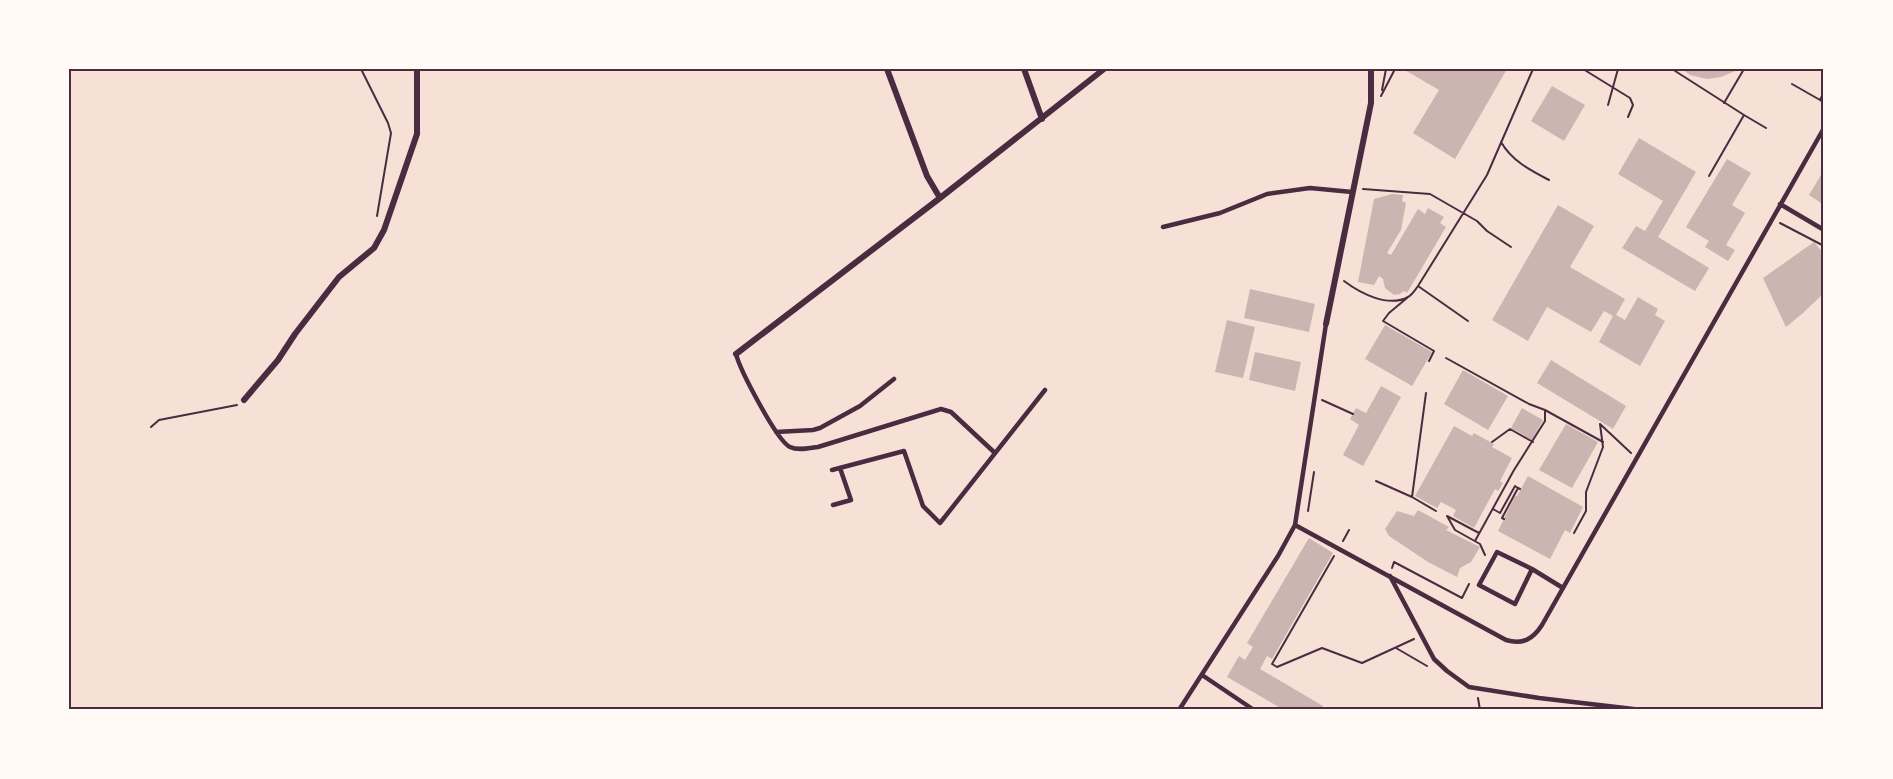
<svg xmlns="http://www.w3.org/2000/svg" width="1893" height="779" font-family="Manrope,sans-serif">
<rect width="100%" height="100%" fill="#f7e1d7"/>
<path fill="#ccb4b1" d="M 1403,69 L 1458,69 L 1460,70 L 1461,69 L 1507,69 L 1455,159 L 1413,133 L 1439,90 Z
M 1682,69 L 1740,69 L 1721,77 L 1707,79 L 1690,75 Z
M 1552,86 L 1585,105 L 1564,141 L 1531,121 Z
M 1639,138 L 1696,172 L 1658,237 L 1709,268 L 1695,291 L 1622,248 L 1636,226 L 1645,231 L 1663,201 L 1618,174 Z
M 1727,159 L 1751,173 L 1732,205 L 1745,213 L 1726,245 L 1735,250 L 1728,261 L 1705,247 L 1709,241 L 1686,227 Z
M 1824,170 L 1824,205 L 1809,195 Z
M 1392,194 L 1403,195 L 1402,201 L 1406,203 L 1401,230 L 1387,253 L 1391,255 L 1418,209 L 1425,214 L 1428,208 L 1444,217 L 1440,223 L 1446,227 L 1407,293 L 1404,291 L 1400,294 L 1394,295 L 1385,288 L 1383,279 L 1379,276 L 1374,285 L 1358,282 L 1374,199 Z
M 1558,205 L 1594,226 L 1570,267 L 1625,299 L 1616,315 L 1625,320 L 1638,297 L 1658,309 L 1655,315 L 1665,321 L 1640,366 L 1599,342 L 1613,316 L 1604,311 L 1591,332 L 1547,307 L 1528,341 L 1492,320 Z
M 1814,242 L 1824,254 L 1824,293 L 1803,313 L 1786,327 L 1763,278 Z
M 1250,289 L 1315,304 L 1309,332 L 1244,318 Z
M 1227,320 L 1255,327 L 1243,378 L 1215,372 Z
M 1385,325 L 1432,352 L 1412,386 L 1365,359 Z
M 1255,352 L 1301,362 L 1295,391 L 1249,380 Z
M 1551,360 L 1626,406 L 1613,429 L 1537,383 Z
M 1463,370 L 1508,396 L 1488,430 L 1444,404 Z
M 1381,386 L 1401,397 L 1363,466 L 1343,455 L 1359,425 L 1350,419 L 1356,408 L 1366,413 Z
M 1522,408 L 1543,420 L 1532,440 L 1511,428 Z
M 1566,424 L 1598,442 L 1572,488 L 1539,470 Z
M 1454,426 L 1472,436 L 1474,433 L 1492,443 L 1494,444 L 1492,447 L 1512,458 L 1500,481 L 1503,483 L 1498,491 L 1495,489 L 1474,528 L 1453,516 L 1456,510 L 1441,502 L 1437,508 L 1415,496 Z
M 1528,476 L 1583,507 L 1570,533 L 1565,530 L 1550,559 L 1498,531 L 1515,496 L 1517,496 Z
M 1418,510 L 1449,527 L 1446,530 L 1480,547 L 1471,562 L 1460,568 L 1457,577 L 1428,562 L 1389,536 L 1385,529 L 1397,511 L 1414,516 Z
M 1309,538 L 1333,553 L 1272,659 L 1267,656 L 1260,669 L 1323,706 L 1321,710 L 1284,710 L 1227,677 L 1239,656 L 1245,660 L 1253,647 L 1247,643 Z"/>
<g fill="none" stroke-linecap="round" stroke-linejoin="round">
<path stroke="#4a2c40" stroke-width="2" d="M 361,69 L 388,123 L 391,133 L 377,216
M 1583,69 L 1630,98 L 1633,105 L 1628,117
M 1672,69 L 1744,115 L 1709,176
M 1792,84 L 1820,100
M 1382,90 L 1386,69
M 1824,92 L 1820,100 L 1824,102
M 1381,96 L 1395,69
M 1724,103 L 1744,69
M 1608,105 L 1618,69
M 1744,115 L 1766,128
M 1501,142 C 1512,161 1530,170 1549,180
M 1363,189 L 1430,194 L 1477,221 L 1487,231 L 1511,247
M 1780,223 L 1824,246
M 1344,281 C 1360,293 1388,308 1408,297 C 1412,295 1415,290 1418,286 L 1487,175 L 1533,69
M 1418,286 L 1468,321
M 1407,298 L 1389,313 L 1383,321 L 1434,351 L 1429,361
M 1446,358 L 1529,404 L 1545,410 L 1603,442
M 1426,393 L 1412,497 L 1436,511
M 1322,400 L 1353,414
M 1600,424 L 1631,453
M 151,427 L 159,420 L 237,405
M 1492,442 L 1510,429 L 1533,442
M 1376,481 L 1412,497
M 1493,509 L 1500,513 L 1515,486 L 1518,488
M 1308,511 L 1314,472
M 1447,516 L 1455,530 L 1480,544 L 1485,555
M 1447,516 L 1479,533
M 1504,519 L 1502,518 L 1518,488 L 1520,489
M 1574,533 L 1586,511 L 1586,492 L 1603,447 L 1600,424
M 1343,541 L 1349,530
M 1475,541 L 1514,470 L 1545,421 L 1545,410
M 1334,556 L 1272,664 L 1277,667 L 1322,648 L 1362,663 L 1414,639
M 1392,568 L 1394,562 L 1462,598 L 1469,584
M 1396,648 L 1427,666
M 1478,698 L 1480,710"/>
<path stroke="#4a2c40" stroke-width="4.5" d="M 1780,204 L 1824,230
M 1163,227 L 1220,213 L 1267,194 L 1310,188 L 1352,192
M 736,354 C 740,370 777,441 790,447 C 798,451 809,448 818,447 L 941,409 L 951,412 L 995,453
M 776,432 L 813,430 L 820,428 L 860,406 L 894,379
M 832,470 L 904,451 L 923,506 L 940,523 L 1045,390
M 833,505 L 851,500 L 840,468
M 1295,525 L 1506,640 C 1523,645 1533,639 1542,625 L 1824,128
M 1532,569 L 1515,604 L 1479,585 L 1497,552 L 1532,569 L 1563,588
M 1390,576 L 1434,659 L 1447,671 L 1469,687 L 1539,698 L 1642,710
M 1202,675 L 1254,710
M 1179,710 L 1278,556 L 1295,525 L 1326,324"/>
<path stroke="#4a2c40" stroke-width="6" d="M 887,69 L 927,176 L 940,198
M 1024,69 L 1042,119
M 1326,324 L 1371,103 L 1371,69
M 736,354 L 940,198 L 1104,69
M 244,400 L 278,360 L 295,334 L 339,277 L 374,248 L 384,230 L 417,134 L 417,69"/>
</g>
<rect width="1893" height="779" fill="none" stroke="#fffaf5" stroke-width="141"/>
<rect x="70" y="70" width="1752" height="638" fill="none" stroke="#4a2c40" stroke-width="2"/>
</svg>
